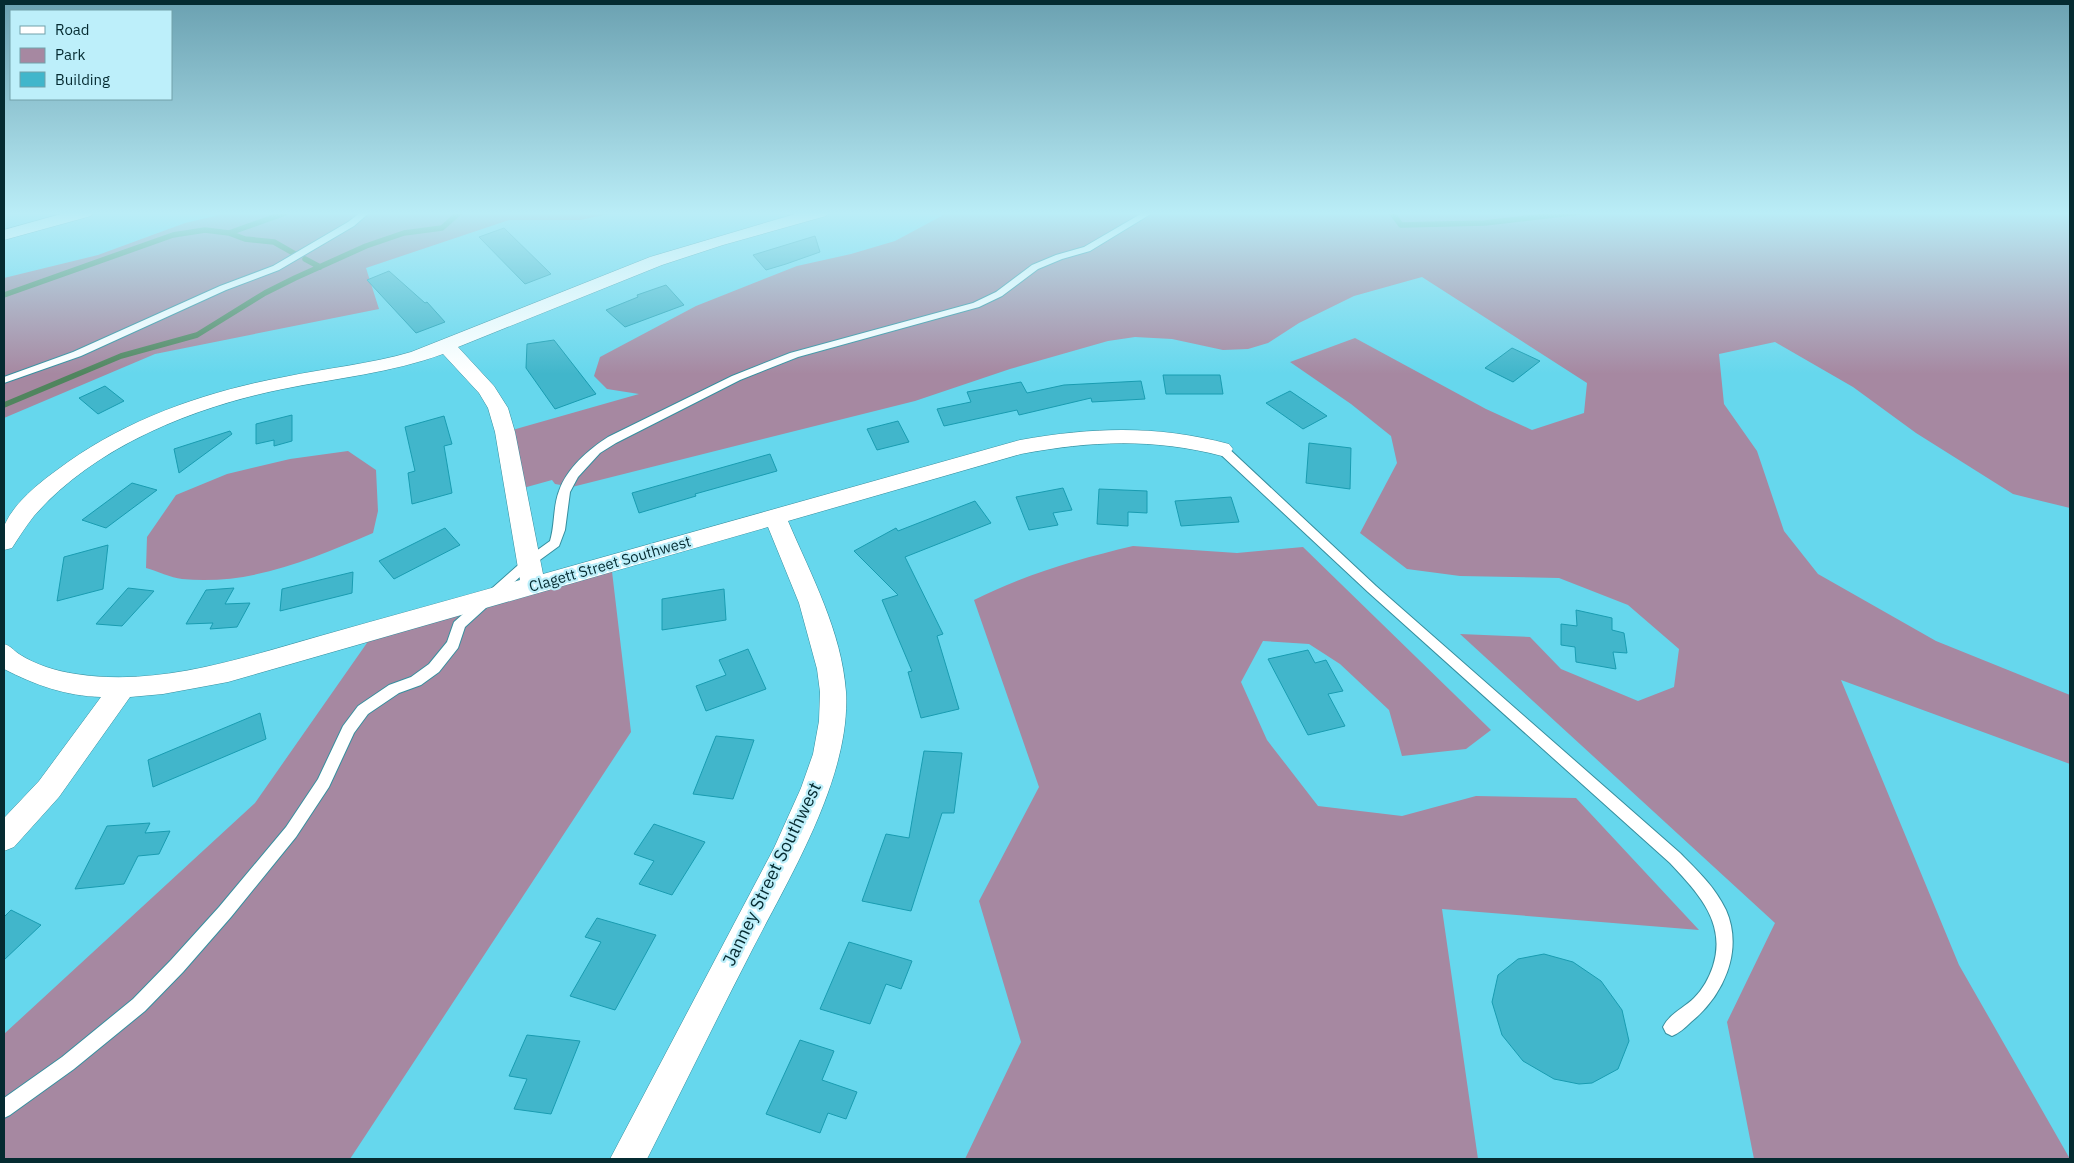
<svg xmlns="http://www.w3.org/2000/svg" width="2074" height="1163" font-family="'IBM Plex Sans',sans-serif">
<rect width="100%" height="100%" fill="#66d7ed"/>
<path fill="#a688a1" d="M 232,212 L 617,212 L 580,220 L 509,220 L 366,268 L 379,309 L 155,354 L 4,418 L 4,278 L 98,255 L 185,223 Z
M 949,212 L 2070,212 L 2070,508 L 2013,494 L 1916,433 L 1853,387 L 1775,342 L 1719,354 L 1724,404 L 1757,451 L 1784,531 L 1818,574 L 1936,641 L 2070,695 L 2070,764 L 1841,680 L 1959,965 L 2070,1159 L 1754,1159 L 1727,1022 L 1775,923 L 1460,634 L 1530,637 L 1561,669 L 1638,701 L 1674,687 L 1679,649 L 1628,605 L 1559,578 L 1460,576 L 1407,569 L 1360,533 L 1397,463 L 1391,436 L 1351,404 L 1290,362 L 1355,338 L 1486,409 L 1532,430 L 1584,413 L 1587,383 L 1422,277 L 1354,296 L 1299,323 L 1268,343 L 1248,349 L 1223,350 L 1172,339 L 1135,337 L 1108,341 L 1010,369 L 915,401 L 572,487 L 555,484 L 552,480 L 516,490 L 505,432 L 639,394 L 607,389 L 594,376 L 600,357 L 696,306 L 797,266 L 851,254 L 895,241 Z
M 348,451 L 376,470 L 378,511 L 373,533 C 312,559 250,586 182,579 C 171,578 157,571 146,568 L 147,537 L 176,495 L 227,474 L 290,459 Z
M 1133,546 L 1237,553 L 1303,547 L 1491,730 L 1466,749 L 1402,756 L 1389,710 L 1340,664 L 1309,644 L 1263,641 L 1241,682 L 1267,740 L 1318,806 L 1402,816 L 1476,796 L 1576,798 L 1699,930 L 1442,909 L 1478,1159 L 965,1159 L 1021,1042 L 979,901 L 1039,787 L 974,600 C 1026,574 1078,559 1133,546 Z
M 611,563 L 631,732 L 350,1159 L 4,1159 L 4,1034 L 255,803 L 376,630 Z"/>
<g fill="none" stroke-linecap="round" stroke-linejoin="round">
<path stroke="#50855e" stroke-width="5.5" d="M 288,212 L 229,233 L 245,239 L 274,242 L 295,254
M 1391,212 L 1401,225 L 1485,223 L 1580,212
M 305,259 L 320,267
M 4,295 L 173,235 L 205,230 L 229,233
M 4,405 L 121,356 L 197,335 L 265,293 L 295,278 L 366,246 L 404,233 L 442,228 L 460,212"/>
</g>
<path fill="#41b6cb" stroke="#199cb1" d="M 504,228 L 551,274 L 525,284 L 479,237 Z
M 815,236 L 820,252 L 786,264 L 766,270 L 753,255 Z
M 389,271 L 425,303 L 427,302 L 445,322 L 416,333 L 367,280 Z
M 666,285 L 684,305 L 625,327 L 606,310 L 638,297 L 637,295 Z
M 554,340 L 596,394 L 555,409 L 526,368 L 527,344 Z
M 1512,348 L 1540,361 L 1513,382 L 1485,368 Z
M 1163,375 L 1220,375 L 1223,394 L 1166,394 Z
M 1141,381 L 1145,399 L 1092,402 L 1091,398 L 1019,415 L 1017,410 L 944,426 L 937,409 L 971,402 L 967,392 L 1021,382 L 1027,393 L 1064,385 Z
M 105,386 L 124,401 L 98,414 L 79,398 Z
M 1290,391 L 1327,416 L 1303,429 L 1266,403 Z
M 292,415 L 292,441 L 274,446 L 274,440 L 256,444 L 256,424 Z
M 444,416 L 452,444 L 444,446 L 452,493 L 412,504 L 408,473 L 415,471 L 405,427 Z
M 898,421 L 909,442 L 877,450 L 867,429 Z
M 230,431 L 232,434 L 179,473 L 174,449 Z
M 1309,443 L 1351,448 L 1350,489 L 1306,483 Z
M 770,454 L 777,471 L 695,494 L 696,496 L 639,513 L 632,493 Z
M 132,483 L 157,490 L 106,528 L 82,520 Z
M 1063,488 L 1072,510 L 1053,513 L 1058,525 L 1029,530 L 1016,497 Z
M 1099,489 L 1147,491 L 1147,513 L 1128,512 L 1128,526 L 1097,524 Z
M 1231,497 L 1239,522 L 1181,526 L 1175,501 Z
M 975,501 L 991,523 L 905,557 L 943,634 L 937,636 L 959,709 L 921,718 L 908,672 L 912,671 L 882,600 L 898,595 L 854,551 L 896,528 L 898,531 Z
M 445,528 L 460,545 L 394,579 L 379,561 Z
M 108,545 L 103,589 L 57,601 L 64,557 Z
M 353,572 L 352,593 L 280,611 L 282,589 Z
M 128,588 L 154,591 L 122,626 L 96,624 Z
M 234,588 L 225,604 L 250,603 L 237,627 L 210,629 L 213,623 L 186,624 L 206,590 Z
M 724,589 L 726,620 L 662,630 L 662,599 Z
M 1576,610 L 1612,618 L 1612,630 L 1624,633 L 1627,653 L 1613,652 L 1616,669 L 1576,662 L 1575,647 L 1561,645 L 1561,624 L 1577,626 Z
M 748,649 L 766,689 L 706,711 L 696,686 L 726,675 L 719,660 Z
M 1308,650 L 1315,663 L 1326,660 L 1343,691 L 1328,694 L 1345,726 L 1308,735 L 1268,659 Z
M 260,713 L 266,739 L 153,787 L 148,760 Z
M 716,736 L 754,740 L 733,799 L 693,794 Z
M 924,751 L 962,753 L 954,813 L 942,813 L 911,911 L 862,901 L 886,834 L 909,838 Z
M 150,823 L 145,833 L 170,831 L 159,854 L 138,856 L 124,884 L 75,889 L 107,826 Z
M 654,824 L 705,842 L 672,895 L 639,884 L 654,861 L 634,854 Z
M 11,910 L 41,925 L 4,960 L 4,917 Z
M 597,918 L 656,935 L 615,1010 L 570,996 L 601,942 L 585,937 Z
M 849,942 L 912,961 L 901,989 L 886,984 L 870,1024 L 820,1009 Z
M 1544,954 L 1573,962 L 1601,981 L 1622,1010 L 1629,1041 L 1618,1069 L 1592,1083 L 1579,1084 L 1554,1079 L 1523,1061 L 1502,1035 L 1492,1002 L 1498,975 L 1518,959 Z
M 527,1035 L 580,1041 L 551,1114 L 514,1109 L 527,1079 L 509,1076 Z
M 800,1040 L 834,1051 L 822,1080 L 857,1092 L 846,1119 L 828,1113 L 820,1133 L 766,1114 Z"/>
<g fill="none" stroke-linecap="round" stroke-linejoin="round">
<g stroke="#368e9e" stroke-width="2">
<path id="service" d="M 361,212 L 370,212 L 354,226 L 279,270 L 226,290 L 81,356 L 4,383 L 4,377 L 73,352 L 220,286 L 273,266 L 348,222 Z
M 1144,212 L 1154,212 L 1090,251 L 1062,259 L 1038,269 L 1002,296 L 979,307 L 798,357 L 740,380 L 616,443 L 600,453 L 578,477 L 570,492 L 565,530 L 559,546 L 533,565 L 465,627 L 458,648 L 439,672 L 421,685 L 399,693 L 368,714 L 354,733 L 329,787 L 296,837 L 231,917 L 183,972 L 145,1011 L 74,1069 L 10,1115 L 4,1118 L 4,1098 L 62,1057 L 133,999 L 171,960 L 219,907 L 286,827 L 318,779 L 343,726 L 358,706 L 389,685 L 411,677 L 429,664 L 447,642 L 454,622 L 525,559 L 550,541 C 555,525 553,506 559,491 C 567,468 588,450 608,437 L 732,376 L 790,353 L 973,303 L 996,292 L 1032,265 L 1056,255 L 1084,247 Z
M 1222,445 L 1226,446 L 1376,586 L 1680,853 C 1698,871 1715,887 1726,910 C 1744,951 1723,996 1691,1022 C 1685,1028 1679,1033 1672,1036 L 1666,1033 L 1663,1027 C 1669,1014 1684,1008 1694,998 C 1703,989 1709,978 1713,966 C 1727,922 1697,892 1670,863 L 1368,592 L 1218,452 L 1216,449 L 1218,446 Z"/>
</g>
<g stroke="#368e9e" stroke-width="1">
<path id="minor" d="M 68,212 L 93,212 L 91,216 L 4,240 L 4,230 Z
M 802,212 L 828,212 L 826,216 L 723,245 L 662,265 L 458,347 L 494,386 L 508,408 L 515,432 L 543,574 L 1020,440 C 1093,427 1157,425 1229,444 L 1233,449 L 1229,454 L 1222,456 C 1152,438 1092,441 1021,454 L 788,521 C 811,575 842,632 846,692 C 851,779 787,881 749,956 C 714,1024 681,1092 647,1159 L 610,1159 L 774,848 L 801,788 L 813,754 L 819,721 L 820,692 L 817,669 L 799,603 L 768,527 L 228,682 L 163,694 L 130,697 L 59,797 L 14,847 L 4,851 L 4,818 L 39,781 L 101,697 C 66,696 35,685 4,669 L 4,644 C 11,646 13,650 19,654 C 36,665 56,671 76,674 C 158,687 242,658 320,636 C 387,617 454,599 520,580 L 495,432 L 488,408 L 479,393 L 443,354 C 391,373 337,378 283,389 C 194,407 95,446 34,516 C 26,526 19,537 12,548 L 4,550 C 4,543 2,530 5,524 C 15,502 39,483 57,470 C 123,420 204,392 284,377 C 327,368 370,364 411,352 L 650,257 Z"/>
</g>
<use href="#service" fill="#fff" fill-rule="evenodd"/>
<use href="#minor" fill="#fff" fill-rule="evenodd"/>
</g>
<linearGradient id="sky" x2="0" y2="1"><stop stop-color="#6ba1b1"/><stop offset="0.57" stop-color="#baedf7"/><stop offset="1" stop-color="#baedf7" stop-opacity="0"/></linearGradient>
<rect width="2074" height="374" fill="url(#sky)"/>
<g text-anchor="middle" stroke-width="4.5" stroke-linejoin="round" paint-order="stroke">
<g font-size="15" fill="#052b31" stroke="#bdeffa">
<text transform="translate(610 564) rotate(-16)" y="5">Clagett Street Southwest</text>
</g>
<g font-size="18" fill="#052b31" stroke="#bdeffa">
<text transform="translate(772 874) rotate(-64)" y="6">Janney Street Southwest</text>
</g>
</g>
<rect width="2074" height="1163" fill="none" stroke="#052b31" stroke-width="10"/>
<rect x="10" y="10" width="162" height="90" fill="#bdeffa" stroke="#73a1aa"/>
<rect x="20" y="26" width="25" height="8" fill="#ffffff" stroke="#73a1aa"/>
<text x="55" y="35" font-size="15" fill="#052b31">Road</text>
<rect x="20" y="48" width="25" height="15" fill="#a688a1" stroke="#73a1aa"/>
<text x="55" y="60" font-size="15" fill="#052b31">Park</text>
<rect x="20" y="72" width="25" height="15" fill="#41b6cb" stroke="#73a1aa"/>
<text x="55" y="85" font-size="15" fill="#052b31">Building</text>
</svg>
